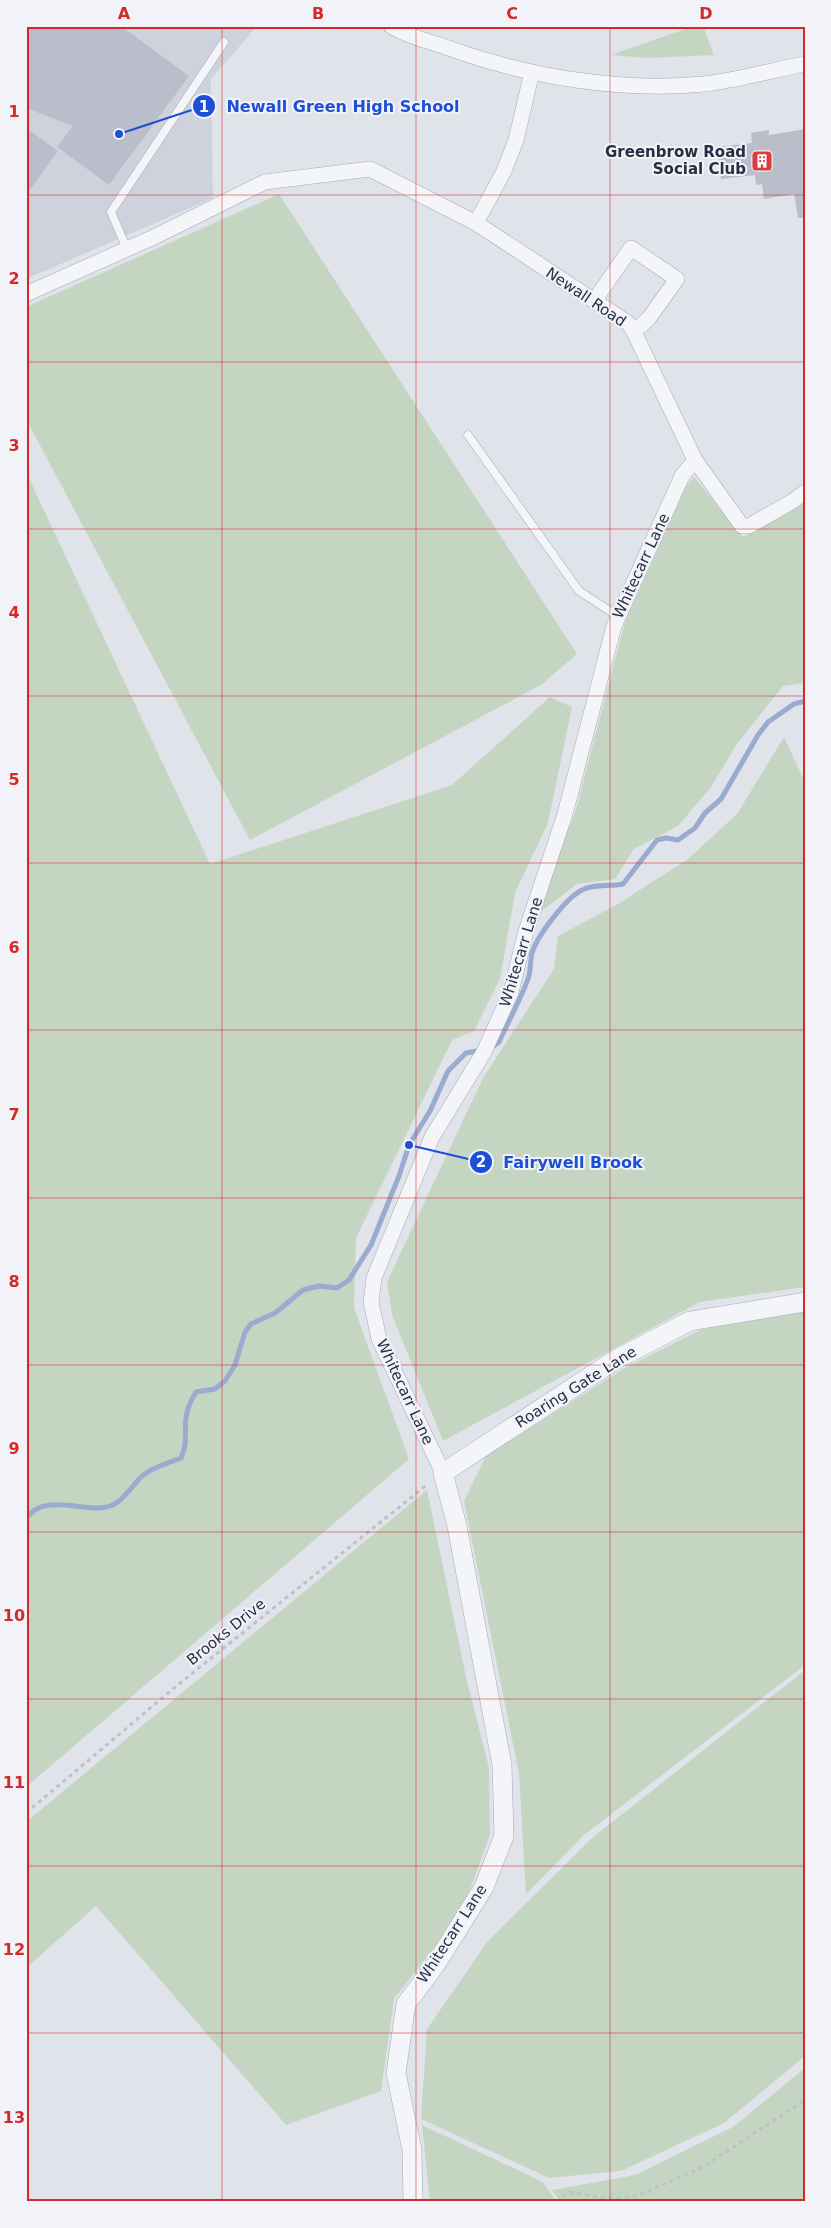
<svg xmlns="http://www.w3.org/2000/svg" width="831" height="2228" font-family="'DejaVu Sans',sans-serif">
<rect width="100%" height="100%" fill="#e1e3eb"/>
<path fill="#cfd2dd" d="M 26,26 L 257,26 L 211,79 L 213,198 L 26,279 Z"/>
<path fill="#c4d6c1" d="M 694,26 L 703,26 L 714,55 L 648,58 L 611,55 Z
M 279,194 L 577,654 L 541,685 L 250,840 L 26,419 L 26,307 Z
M 26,472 L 210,864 L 452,785 L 550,697 L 572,707 L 548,823 L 515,893 L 500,979 L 474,1031 L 452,1040 L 356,1238 L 354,1308 L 409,1459 L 26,1787 Z
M 694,477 L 743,537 L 801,503 L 805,507 L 805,683 L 783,686 L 737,744 L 711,787 L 678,826 L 634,849 L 615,879 L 577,884 L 535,916 L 575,813 L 625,622 L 686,487 Z
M 784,737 L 805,783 L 805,1287 L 700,1302 L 443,1441 L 392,1315 L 387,1282 L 483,1078 L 554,969 L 558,936 L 618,904 L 688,859 L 737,814 Z
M 805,1311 L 805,1665 L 584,1835 L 526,1894 L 519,1774 L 464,1501 L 486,1456 L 623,1369 L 702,1329 Z
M 427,1490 L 466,1677 L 489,1768 L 490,1835 L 462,1912 L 394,1999 L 381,2091 L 286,2125 L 96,1906 L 26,1968 L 26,1822 Z
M 805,1670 L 805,2056 L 724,2123 L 621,2171 L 549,2178 L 421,2119 L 427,2029 L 488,1941 L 592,1838 Z
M 805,2068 L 805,2202 L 560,2202 L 552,2190 L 635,2175 L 733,2127 Z
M 422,2125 L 543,2182 L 557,2202 L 430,2202 Z"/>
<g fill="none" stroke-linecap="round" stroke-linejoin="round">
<path stroke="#99abce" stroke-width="5" d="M 491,1048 L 499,1042 C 508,1022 520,1001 528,979 C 531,971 530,961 532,953 C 537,936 566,898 582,890 C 595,883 609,887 623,884 L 657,840 L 666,838 L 678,840 L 695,828 L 705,813 L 721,799 L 758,735 L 768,722 L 794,704 L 805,701
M 26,1519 C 45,1490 87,1516 113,1505 C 124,1500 132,1486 140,1478 C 150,1468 168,1463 181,1458 C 188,1443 184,1433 186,1418 C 187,1409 191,1400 196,1392 L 215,1389 L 225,1381 L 235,1365 L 245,1332 L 251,1324 L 275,1313 L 303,1290 L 319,1286 L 337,1288 L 349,1280 L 371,1245 L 399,1176 L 409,1145 L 430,1111 L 448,1071 L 466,1053 L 483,1050"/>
</g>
<path fill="#babecb" d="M 26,26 L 121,26 L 189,76 L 109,185 L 57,147 L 73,126 L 26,108 Z
M 26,128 L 58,151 L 26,195 Z
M 805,129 L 805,218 L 798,218 L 794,194 L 764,199 L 762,184 L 756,185 L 755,175 L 721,179 L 717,147 L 752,143 L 751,133 L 769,130 L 769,135 Z"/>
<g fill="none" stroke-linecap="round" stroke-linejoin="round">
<g stroke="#a5a9b6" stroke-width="9">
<path id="service" d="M 127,249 L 111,212 L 224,42
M 468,435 L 579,591 L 610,611 L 620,613"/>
</g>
<g stroke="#a5a9b6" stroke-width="16">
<path id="minor" d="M 391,26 C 408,37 432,42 451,49 C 529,77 622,92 704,84 C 738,80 772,70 805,64
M 532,72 L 516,140 L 504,171 L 476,223 L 628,323 L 634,332 L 695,460 L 742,526 L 749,526 L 793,501 L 805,492
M 26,294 L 154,237 L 265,182 L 370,169 L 476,223
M 594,301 L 631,248 L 677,279 L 649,318 L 634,332
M 443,1473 L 379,1339 L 371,1302 L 374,1278 L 432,1137 L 484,1052 L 511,992 L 526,931 L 565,814 L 614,626 L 682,476 L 695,460"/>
</g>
<g stroke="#a5a9b6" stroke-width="20">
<path id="tertiary" d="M 413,2202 L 412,2150 L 396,2073 L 406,2004 L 436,1964 L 484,1887 L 504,1836 L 502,1765 L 457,1526 L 443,1473 L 615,1360 L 690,1321 L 805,1302"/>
</g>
<path stroke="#bfc1ca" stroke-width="3" stroke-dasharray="4 4" stroke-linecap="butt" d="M 26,1813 L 174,1688 L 428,1484
M 557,2202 L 569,2192 L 609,2199 L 637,2196 L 703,2167 L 805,2100"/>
<use href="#service" stroke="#f4f5f9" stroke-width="8"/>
<use href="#minor" stroke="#f4f5f9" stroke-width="15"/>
<use href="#tertiary" stroke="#f4f5f9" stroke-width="19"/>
</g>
<path fill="none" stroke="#d62828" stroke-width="1" stroke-opacity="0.55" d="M 222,26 L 222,2202M 416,26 L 416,2202M 610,26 L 610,2202M 26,195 L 805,195M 26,362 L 805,362M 26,529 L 805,529M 26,696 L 805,696M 26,863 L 805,863M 26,1030 L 805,1030M 26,1198 L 805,1198M 26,1365 L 805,1365M 26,1532 L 805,1532M 26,1699 L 805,1699M 26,1866 L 805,1866M 26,2033 L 805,2033"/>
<defs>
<g id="building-square" transform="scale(1.125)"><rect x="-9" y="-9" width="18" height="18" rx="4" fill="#db3b3d" stroke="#f1f3f8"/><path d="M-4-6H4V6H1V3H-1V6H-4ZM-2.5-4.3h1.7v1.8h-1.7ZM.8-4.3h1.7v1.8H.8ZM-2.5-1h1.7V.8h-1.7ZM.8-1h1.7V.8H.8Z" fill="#fff"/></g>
</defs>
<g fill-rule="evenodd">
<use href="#building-square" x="762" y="161"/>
</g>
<g text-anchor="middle" stroke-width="4" stroke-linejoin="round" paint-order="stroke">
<g font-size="15" font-weight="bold" fill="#272e44" stroke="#f1f3f8" text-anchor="end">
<text x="746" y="157">Greenbrow Road<tspan x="746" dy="17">Social Club</tspan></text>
</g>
<g font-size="15" fill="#272e44" stroke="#f1f3f8">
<text transform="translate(586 297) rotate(34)" y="5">Newall Road</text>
<text transform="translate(641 566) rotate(-65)" y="5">Whitecarr Lane</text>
<text transform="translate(521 952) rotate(-73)" y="5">Whitecarr Lane</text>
<text transform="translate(576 1387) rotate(-32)" y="5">Roaring Gate Lane</text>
<text transform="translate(405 1392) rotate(65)" y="5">Whitecarr Lane</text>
<text transform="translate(226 1632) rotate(-39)" y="5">Brooks Drive</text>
<text transform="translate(452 1934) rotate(-57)" y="5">Whitecarr Lane</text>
</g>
</g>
<path fill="none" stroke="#1d4ed8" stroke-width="2" d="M119 134L204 106M409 1145L481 1162"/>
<g fill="#1d4ed8" stroke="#f1f3f8" stroke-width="2">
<circle cx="119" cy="134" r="5"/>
<circle cx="409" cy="1145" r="5"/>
<circle cx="204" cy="106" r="12"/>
<circle cx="481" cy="1162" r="12"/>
</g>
<g font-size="15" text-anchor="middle" font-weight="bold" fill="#fff">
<text x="204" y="112">1</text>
<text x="481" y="1167">2</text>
</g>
<g font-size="16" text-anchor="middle" font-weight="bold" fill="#1d4ed8" stroke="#f1f3f8" stroke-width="4" stroke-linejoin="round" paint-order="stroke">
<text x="343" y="112">Newall Green High School</text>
<text x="573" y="1168">Fairywell Brook</text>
</g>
<rect width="831" height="2228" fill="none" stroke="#f1f3f8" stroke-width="55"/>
<rect x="28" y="28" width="776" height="2172" fill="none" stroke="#d62828" stroke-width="2"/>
<g font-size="16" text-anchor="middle" font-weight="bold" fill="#d62828">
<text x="124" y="19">A</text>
<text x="318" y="19">B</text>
<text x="512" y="19">C</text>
<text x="706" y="19">D</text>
<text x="14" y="117">1</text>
<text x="14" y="284">2</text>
<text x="14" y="451">3</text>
<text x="14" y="618">4</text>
<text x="14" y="785">5</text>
<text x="14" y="953">6</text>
<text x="14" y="1120">7</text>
<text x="14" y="1287">8</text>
<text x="14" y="1454">9</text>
<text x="14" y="1621">10</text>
<text x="14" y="1788">11</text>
<text x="14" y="1955">12</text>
<text x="14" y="2123">13</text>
</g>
</svg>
